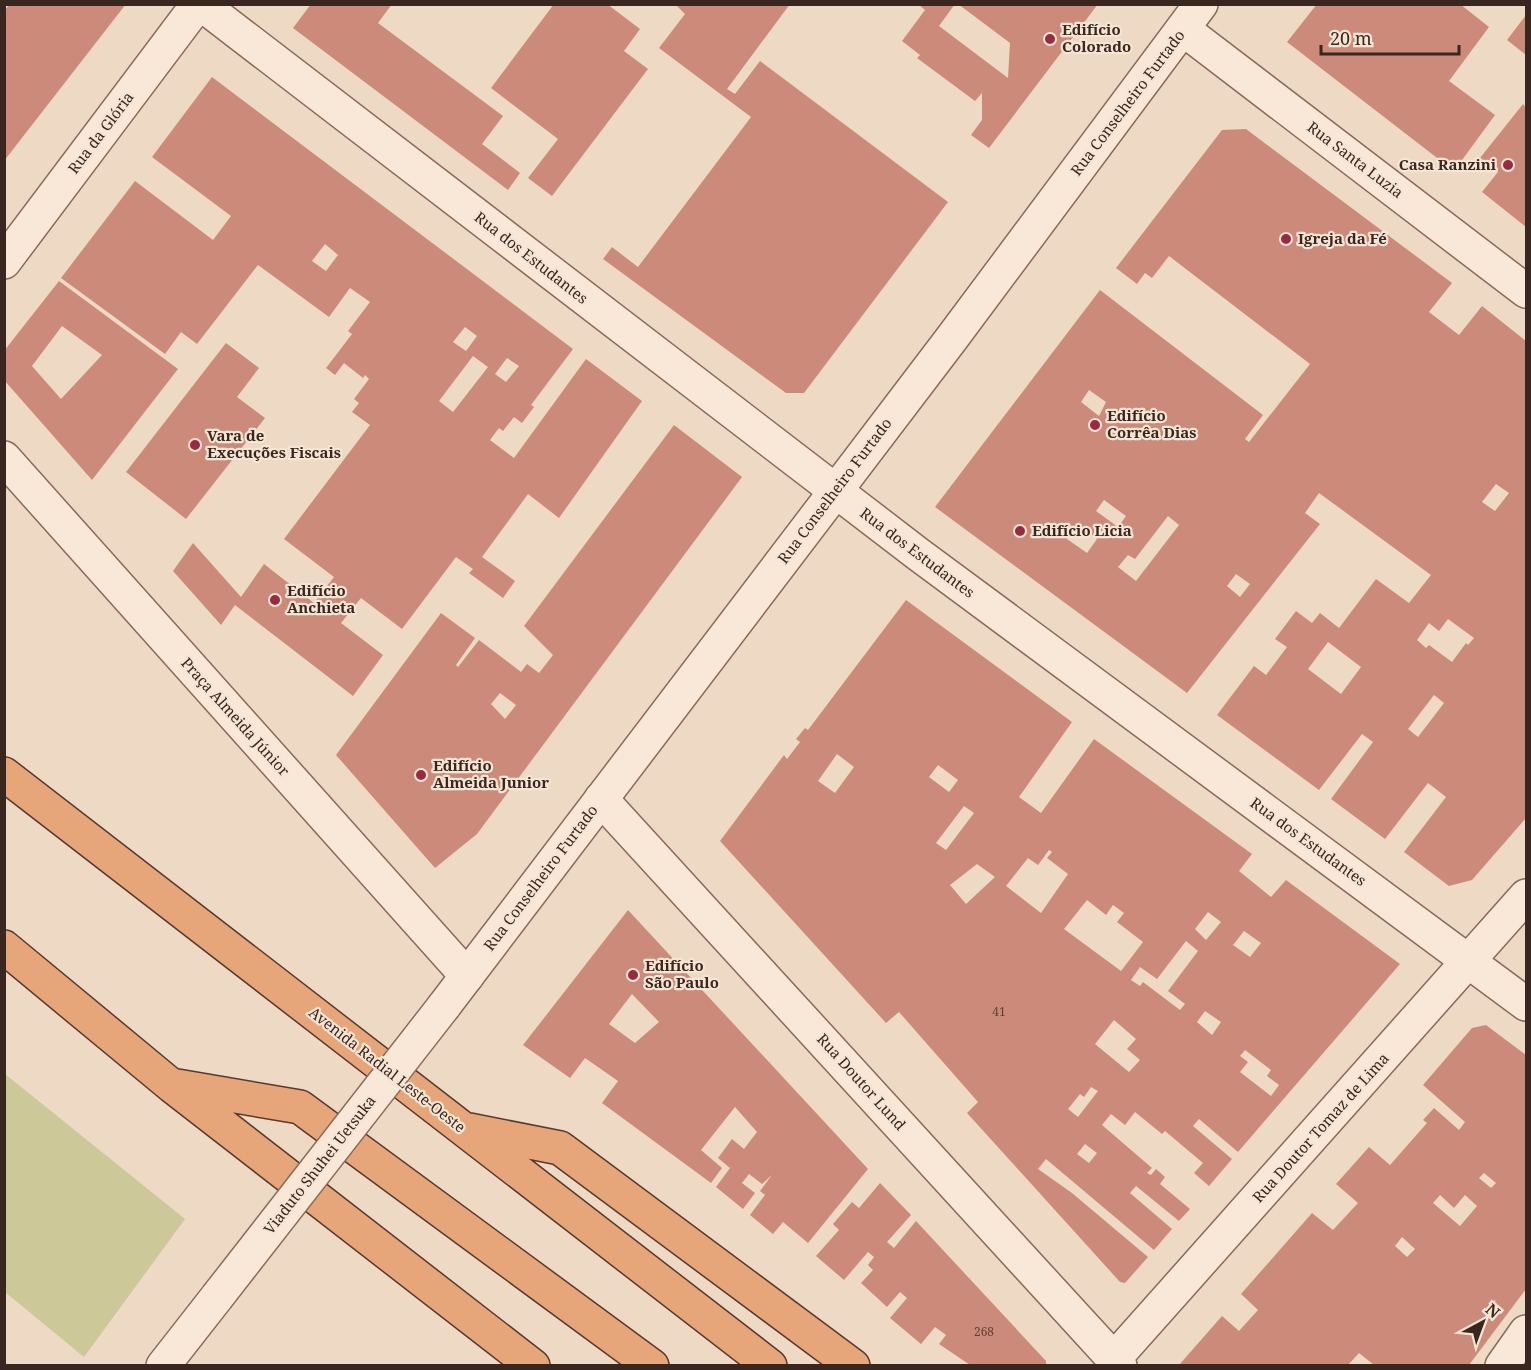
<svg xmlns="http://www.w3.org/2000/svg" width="1531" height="1370" font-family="'Noto Serif',serif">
<rect width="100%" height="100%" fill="#eed9c4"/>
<path fill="#ccc898" d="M 5,1074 L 185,1219 L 84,1357 L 5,1292 Z"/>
<path fill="#cc8b7a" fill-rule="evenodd" d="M 10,4 L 126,4 L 4,161 L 4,11 Z
M 311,4 L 392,4 L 378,23 L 503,116 L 482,144 L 520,173 L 508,190 L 293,28 Z
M 554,4 L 607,4 L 640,29 L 624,51 L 648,69 L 552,196 L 528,178 L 558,139 L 491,88 Z
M 675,4 L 790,4 L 727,89 L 735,94 L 760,61 L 948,202 L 804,393 L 786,393 L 603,259 L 612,247 L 638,267 L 751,117 L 659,48 L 685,14 Z
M 918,4 L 955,4 L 939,26 L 1008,78 L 1010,43 L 958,4 L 1098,4 L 989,148 L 971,135 L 982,120 L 982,93 L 975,101 L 917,58 L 920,55 L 902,41 L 925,10 Z
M 1317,4 L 1460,4 L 1489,27 L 1449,81 L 1495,115 L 1454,171 L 1287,42 Z
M 1526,15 L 1526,55 L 1507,40 Z
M 212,77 L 573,349 L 531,405 L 534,407 L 522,423 L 514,417 L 503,431 L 499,428 L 490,440 L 514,458 L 586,359 L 642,401 L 559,518 L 528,494 L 482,557 L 515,581 L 503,598 L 469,573 L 473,569 L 456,557 L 402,629 L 361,598 L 341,623 L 383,655 L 353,696 L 235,605 L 221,625 L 173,571 L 193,543 L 241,597 L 264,564 L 314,603 L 334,577 L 284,539 L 370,425 L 352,412 L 359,403 L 354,399 L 369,379 L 365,375 L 363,378 L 344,363 L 335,375 L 326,368 L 352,334 L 348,331 L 370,302 L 350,288 L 329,317 L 258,265 L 197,344 L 181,332 L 165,354 L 61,278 L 135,181 L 213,240 L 231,216 L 152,157 ZM 325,244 L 338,255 L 326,271 L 312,261 ZM 465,327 L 477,336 L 466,351 L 453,342 ZM 473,356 L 488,367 L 453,412 L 439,401 ZM 507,358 L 519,366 L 506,382 L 495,374 Z
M 1523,104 L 1526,108 L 1526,227 L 1482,192 L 1498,172 L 1480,158 Z
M 1246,129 L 1452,283 L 1429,312 L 1459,335 L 1482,306 L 1526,341 L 1526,818 L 1472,880 L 1449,886 L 1404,852 L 1446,797 L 1428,783 L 1385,839 L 1331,799 L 1373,742 L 1362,734 L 1319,790 L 1217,715 L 1254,666 L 1266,675 L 1287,647 L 1275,639 L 1296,611 L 1312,623 L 1320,613 L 1339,628 L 1376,579 L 1409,603 L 1431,575 L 1319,493 L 1305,513 L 1320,524 L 1187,693 L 935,507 L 1100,290 L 1263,415 L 1245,439 L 1249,442 L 1310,364 L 1169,256 L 1152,278 L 1145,273 L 1137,284 L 1116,268 L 1222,130 ZM 1089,390 L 1106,402 L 1099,416 L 1081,402 ZM 1496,484 L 1509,493 L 1495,511 L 1482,502 ZM 1104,500 L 1126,516 L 1118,527 L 1096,511 ZM 1168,516 L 1179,525 L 1136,581 L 1118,567 L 1128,555 L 1135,559 ZM 1078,524 L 1097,539 L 1087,553 L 1067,539 ZM 1236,574 L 1250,584 L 1240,597 L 1227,586 ZM 1448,619 L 1474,638 L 1468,645 L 1466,643 L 1452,662 L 1429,645 L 1426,648 L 1417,640 L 1429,623 L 1439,631 ZM 1328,642 L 1361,667 L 1341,694 L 1308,669 ZM 1434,695 L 1444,703 L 1418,737 L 1408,729 Z
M 59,281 L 178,369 L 92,480 L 4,380 L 4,351 ZM 62,326 L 102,355 L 61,399 L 32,366 Z
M 226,343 L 259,368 L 237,397 L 265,418 L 186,519 L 126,472 Z
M 674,425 L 742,477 L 477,834 L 435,868 L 336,755 L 441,613 L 475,638 L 456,665 L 458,667 L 479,640 L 521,672 L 527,664 L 539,673 L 553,655 L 524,626 ZM 500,693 L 516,705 L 505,719 L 491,704 Z
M 906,600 L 1072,722 L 1019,797 L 1041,813 L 1094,739 L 1252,854 L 1239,871 L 1271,897 L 1286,880 L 1400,964 L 1238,1152 L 1199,1119 L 1193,1126 L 1232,1159 L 1209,1186 L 1194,1173 L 1203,1163 L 1165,1131 L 1162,1134 L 1135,1112 L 1125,1125 L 1111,1114 L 1102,1125 L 1152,1168 L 1147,1173 L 1151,1175 L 1156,1169 L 1165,1177 L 1160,1184 L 1190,1209 L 1179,1221 L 1136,1186 L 1130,1193 L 1172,1229 L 1154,1250 L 1046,1159 L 1038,1169 L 1072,1193 L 1148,1257 L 1125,1283 L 1120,1282 L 967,1113 L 978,1102 L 899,1012 L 886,1023 L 720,841 L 784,755 L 787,759 L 800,742 L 796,739 L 805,728 L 808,730 ZM 837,754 L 854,767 L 835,793 L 818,781 ZM 938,765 L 958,780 L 949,792 L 929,777 ZM 964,806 L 974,813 L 946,850 L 936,843 ZM 1049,850 L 1052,852 L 1047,858 L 1068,874 L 1041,913 L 1006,886 L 1028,858 L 1038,865 ZM 977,864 L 995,877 L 966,904 L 950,885 ZM 1087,900 L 1106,915 L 1113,905 L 1124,913 L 1117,922 L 1143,942 L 1121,971 L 1064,929 ZM 1208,912 L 1221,922 L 1206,940 L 1195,929 ZM 1244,931 L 1261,943 L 1250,957 L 1233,945 ZM 1186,941 L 1198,951 L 1168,991 L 1185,1004 L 1180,1010 L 1143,982 L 1140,986 L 1131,980 L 1140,967 L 1157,979 ZM 1205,1011 L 1221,1022 L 1212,1035 L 1197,1022 ZM 1114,1020 L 1136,1039 L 1127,1049 L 1140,1060 L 1129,1072 L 1095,1044 ZM 1245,1050 L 1271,1070 L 1267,1076 L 1279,1085 L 1271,1096 L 1240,1072 L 1248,1062 L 1240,1056 ZM 1091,1087 L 1098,1091 L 1078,1117 L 1068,1109 L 1080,1094 L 1084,1097 ZM 1085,1144 L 1097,1153 L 1089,1163 L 1077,1154 Z
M 628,910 L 868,1169 L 808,1243 L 783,1222 L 773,1234 L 750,1215 L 765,1195 L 760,1191 L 772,1175 L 762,1184 L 749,1174 L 742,1183 L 755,1193 L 743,1209 L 716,1187 L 730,1168 L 718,1158 L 732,1139 L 744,1149 L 757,1132 L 735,1107 L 701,1150 L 722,1168 L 711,1183 L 602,1103 L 618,1081 L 585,1058 L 570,1078 L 523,1045 ZM 632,994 L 659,1022 L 635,1043 L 609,1024 Z
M 1486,1025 L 1526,1055 L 1526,1289 L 1469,1365 L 1374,1365 L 1359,1353 L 1348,1365 L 1179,1365 L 1222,1316 L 1239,1331 L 1258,1310 L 1241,1294 L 1312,1213 L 1333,1230 L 1358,1203 L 1336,1184 L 1369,1147 L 1390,1165 L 1427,1123 L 1423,1120 L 1434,1108 L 1459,1130 L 1465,1122 L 1423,1085 L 1472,1028 ZM 1484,1173 L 1496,1183 L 1491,1188 L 1479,1178 ZM 1440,1195 L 1454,1208 L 1465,1195 L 1477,1206 L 1460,1226 L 1433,1203 ZM 1402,1237 L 1415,1249 L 1407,1257 L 1395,1246 Z
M 880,1183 L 911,1215 L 887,1242 L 894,1248 L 916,1221 L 1046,1361 L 1046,1365 L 970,1365 L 939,1344 L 946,1335 L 935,1327 L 921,1344 L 890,1318 L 907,1298 L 900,1292 L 887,1307 L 861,1283 L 873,1270 L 868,1265 L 874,1257 L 868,1252 L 844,1280 L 816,1256 L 839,1230 L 833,1224 L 852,1202 L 859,1208 Z"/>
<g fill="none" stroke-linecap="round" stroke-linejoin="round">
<g stroke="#896a5b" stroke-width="36">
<path id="minor" d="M 201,4 L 918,554 L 1526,1004
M 1183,29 L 1526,291
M 4,458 L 467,976
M 601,799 L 1120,1366
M 1114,1359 L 1526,896
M 1502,1366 L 1526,1332"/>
</g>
<g stroke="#896a5b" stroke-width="36">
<path id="tertiary" d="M 4,262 L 198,4
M 444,1006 L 952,338 L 1201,4
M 163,1366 L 217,1297"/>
</g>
<g stroke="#57392f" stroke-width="36">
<path id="trunk" d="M 4,774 L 770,1366
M 4,947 L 172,1086 L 533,1366
M 177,1086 L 300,1107 L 652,1366
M 469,1130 L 560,1148 L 853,1366"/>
</g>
<use href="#minor" stroke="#f9e8d8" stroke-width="33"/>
<use href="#tertiary" stroke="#f9e8d8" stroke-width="33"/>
<use href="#trunk" stroke="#e7a57a" stroke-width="33"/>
<g stroke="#896a5b" stroke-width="36" stroke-linecap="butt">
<path id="tertiary-bridge" d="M 217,1297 L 444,1006"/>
</g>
<use href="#tertiary-bridge" stroke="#f9e8d8" stroke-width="33"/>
</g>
<g fill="#982b42" stroke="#f5e5d4" stroke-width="2">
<circle cx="1050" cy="39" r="6"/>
<circle cx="1508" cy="165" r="6"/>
<circle cx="1286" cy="239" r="6"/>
<circle cx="1095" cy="425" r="6"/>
<circle cx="195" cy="445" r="6"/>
<circle cx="1020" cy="531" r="6"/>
<circle cx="275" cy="600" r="6"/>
<circle cx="421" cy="775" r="6"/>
<circle cx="633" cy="975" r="6"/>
</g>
<g text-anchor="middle" stroke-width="4.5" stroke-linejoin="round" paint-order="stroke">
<g font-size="12" fill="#5e3f36">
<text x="999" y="1016">41</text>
<text x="984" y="1336">268</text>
</g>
<g font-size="15" font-weight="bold" fill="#39261f" stroke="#f5e5d4" text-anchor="start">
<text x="1062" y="35">Edifício<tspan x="1062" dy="17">Colorado</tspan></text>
<text x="1496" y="170" text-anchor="end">Casa Ranzini</text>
<text x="1298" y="244">Igreja da Fé</text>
<text x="1107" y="421">Edifício<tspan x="1107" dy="17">Corrêa Dias</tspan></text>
<text x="207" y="441">Vara de<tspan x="207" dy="17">Execuções Fiscais</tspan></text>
<text x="1032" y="536">Edifício Licia</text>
<text x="287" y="596">Edifício<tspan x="287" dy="17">Anchieta</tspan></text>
<text x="433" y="771">Edifício<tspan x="433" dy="17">Almeida Junior</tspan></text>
<text x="645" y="971">Edifício<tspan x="645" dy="17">São Paulo</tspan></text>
</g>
<g font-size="15" fill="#39261f" stroke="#f5e5d4">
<text transform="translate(1128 103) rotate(-53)" y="5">Rua Conselheiro Furtado</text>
<text transform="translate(101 133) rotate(-53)" y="5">Rua da Glória</text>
<text transform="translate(1355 160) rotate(37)" y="5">Rua Santa Luzia</text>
<text transform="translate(531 258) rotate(38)" y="5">Rua dos Estudantes</text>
<text transform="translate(835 491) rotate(-53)" y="5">Rua Conselheiro Furtado</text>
<text transform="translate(917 553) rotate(37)" y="5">Rua dos Estudantes</text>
<text transform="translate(235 717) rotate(48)" y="5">Praça Almeida Júnior</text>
<text transform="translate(1308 842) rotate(36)" y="5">Rua dos Estudantes</text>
<text transform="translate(541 878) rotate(-53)" y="5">Rua Conselheiro Furtado</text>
<text transform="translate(387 1070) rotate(38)" y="5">Avenida Radial Leste-Oeste</text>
<text transform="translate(861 1082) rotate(48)" y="5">Rua Doutor Lund</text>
<text transform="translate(1321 1128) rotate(-48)" y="5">Rua Doutor Tomaz de Lima</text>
<text transform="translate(320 1165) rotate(-52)" y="5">Viaduto Shuhei Uetsuka</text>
</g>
</g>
<rect width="1531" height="1370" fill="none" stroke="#39261f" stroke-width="12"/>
<g transform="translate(1483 1322) rotate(41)" stroke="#f5e5d4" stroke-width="4.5" paint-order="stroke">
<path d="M0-4.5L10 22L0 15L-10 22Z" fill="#39261f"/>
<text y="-9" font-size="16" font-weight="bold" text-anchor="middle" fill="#39261f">N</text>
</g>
<path d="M1321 45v9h138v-9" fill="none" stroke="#39261f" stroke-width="3"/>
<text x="1330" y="45" font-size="18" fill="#39261f" stroke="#f5e5d4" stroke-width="4.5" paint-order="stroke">20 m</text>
</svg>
